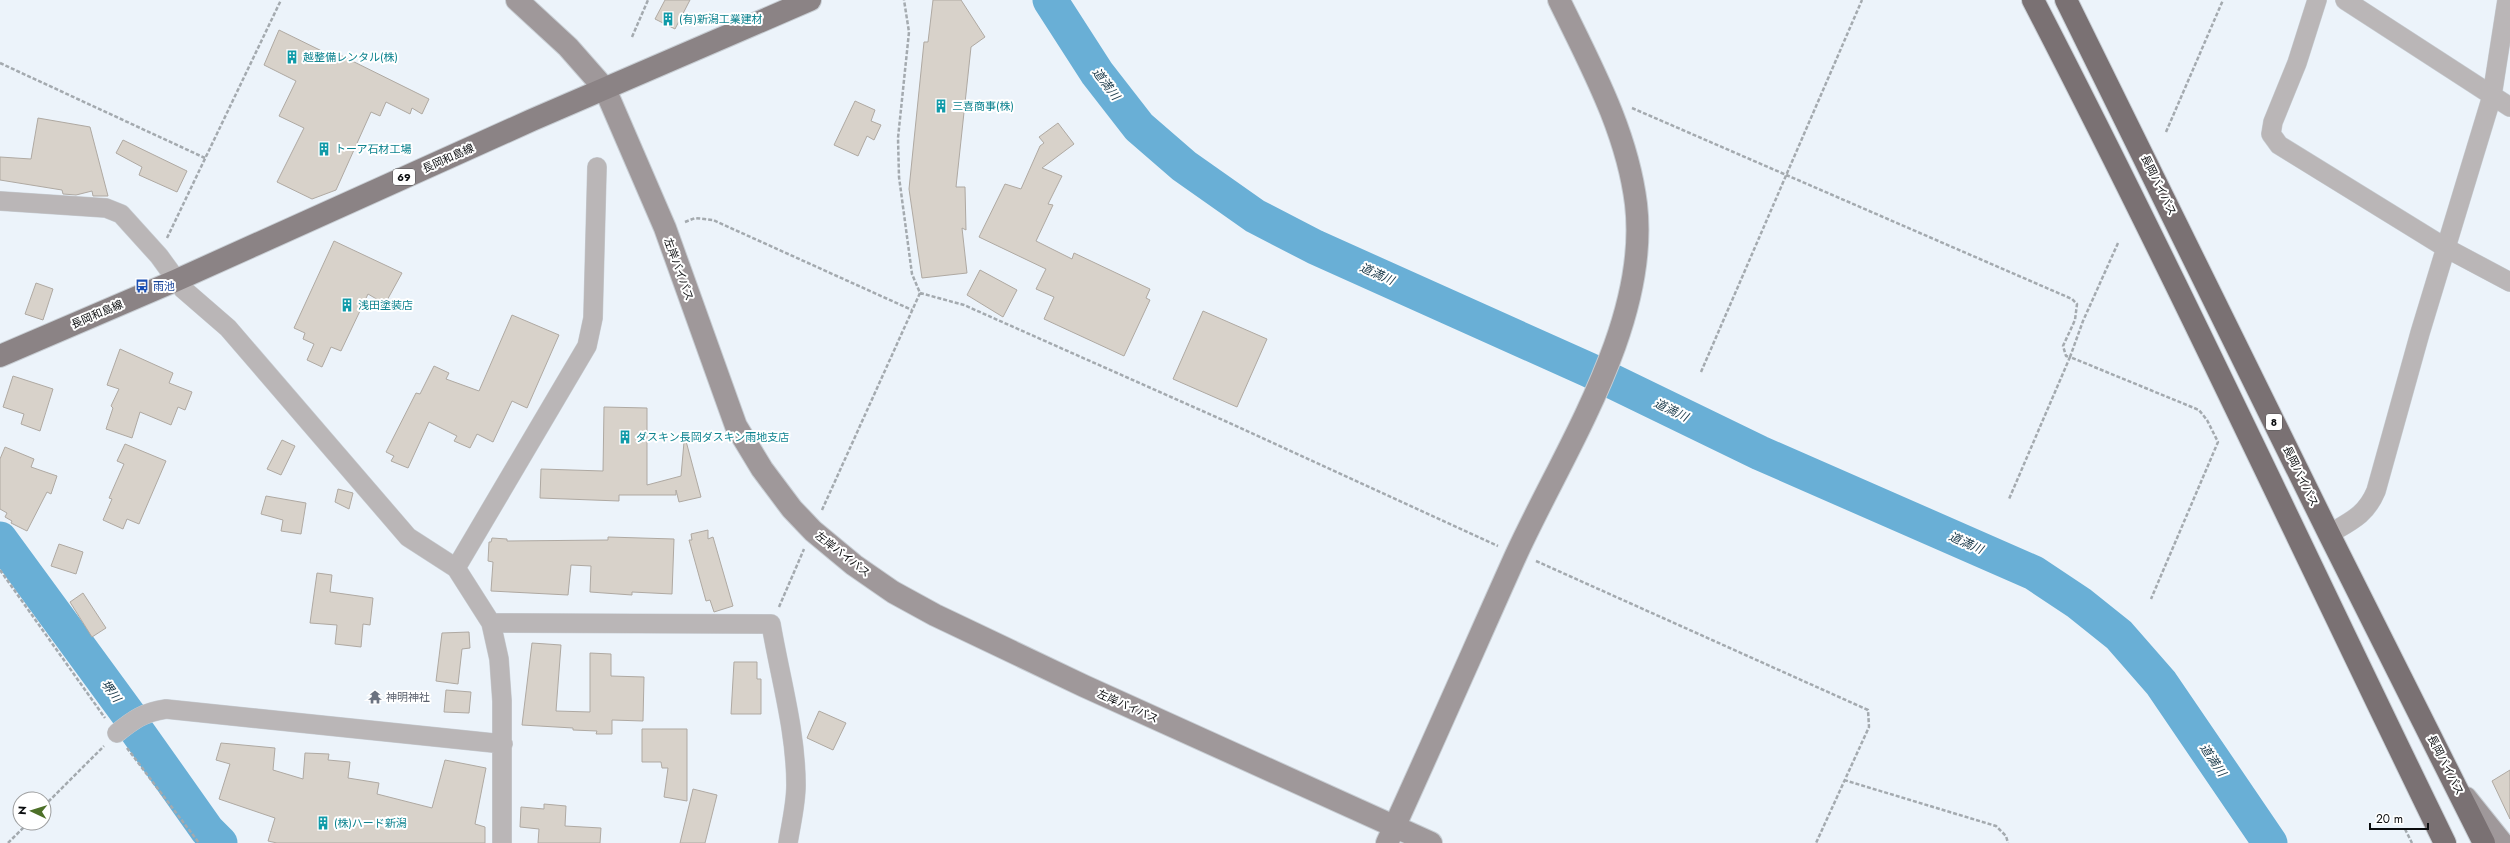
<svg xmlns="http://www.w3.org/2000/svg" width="2510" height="843" font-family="Jost,'Noto Sans JP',sans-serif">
<rect width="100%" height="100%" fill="#ecf3fa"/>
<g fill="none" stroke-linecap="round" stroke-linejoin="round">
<path stroke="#69afd6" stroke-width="35" d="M 1050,0 L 1097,73 L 1139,127 L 1184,166 L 1255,216 L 1315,247 L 1589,370 L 1760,453 L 2034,573 L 2079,603 L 2119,635 L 2161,683 L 2270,843
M 0,539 L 131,718 L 137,731 L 207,830 L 220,843"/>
</g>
<path fill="#d8d2ca" stroke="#afa9a2" d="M 665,0 L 690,0 L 675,29 L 655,19 Z
M 933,0 L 961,0 L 985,37 L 971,47 L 956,187 L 965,187 L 966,230 L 962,228 L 967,273 L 922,278 L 909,189 L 924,42 L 928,42 Z
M 279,30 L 330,55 L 332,51 L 429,99 L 422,114 L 412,108 L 410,114 L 386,102 L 380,116 L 371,112 L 336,190 L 312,199 L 277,182 L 304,128 L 279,116 L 296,81 L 264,65 Z
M 855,101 L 875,110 L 871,121 L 881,125 L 874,140 L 867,136 L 858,156 L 834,145 Z
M 38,118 L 90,127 L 108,196 L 93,196 L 92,191 L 76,195 L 63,194 L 62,190 L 0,180 L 0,157 L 31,159 Z
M 1058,123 L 1074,144 L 1042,168 L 1062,176 L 1048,204 L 1053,205 L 1036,241 L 1072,259 L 1074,253 L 1150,289 L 1146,298 L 1150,300 L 1124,356 L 1044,319 L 1054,297 L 1036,289 L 1046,269 L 979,237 L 1005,184 L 1021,189 L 1040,146 L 1044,143 L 1039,137 Z
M 123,140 L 187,171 L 177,192 L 139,175 L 142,167 L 116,153 Z
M 334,241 L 402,273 L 385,304 L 368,294 L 341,351 L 331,347 L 322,367 L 307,360 L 314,344 L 303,339 L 305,333 L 294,328 Z
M 980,270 L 1017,290 L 1003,317 L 967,295 Z
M 36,283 L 53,289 L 43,320 L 25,314 Z
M 1203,311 L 1267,339 L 1237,407 L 1173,379 Z
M 512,315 L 559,335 L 527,408 L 512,401 L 493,442 L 477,434 L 470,448 L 454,441 L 457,436 L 429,422 L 408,468 L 391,461 L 394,456 L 386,452 L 416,393 L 420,394 L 434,366 L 449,373 L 446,379 L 479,391 Z
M 120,349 L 173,373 L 169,383 L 192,392 L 185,410 L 178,407 L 171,425 L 140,412 L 132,438 L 106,429 L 113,408 L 111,406 L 119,389 L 107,385 Z
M 13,376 L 53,389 L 40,431 L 21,424 L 24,414 L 3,407 Z
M 604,407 L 647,408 L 647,485 L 681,476 L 684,442 L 686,441 L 701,497 L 679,502 L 676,490 L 676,495 L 619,495 L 619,501 L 540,498 L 541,469 L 603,471 Z
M 282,440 L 295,446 L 281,475 L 267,469 Z
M 125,444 L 166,461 L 139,524 L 127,519 L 123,529 L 103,520 L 112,499 L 109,498 L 124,464 L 117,461 Z
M 5,447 L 34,459 L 31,467 L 57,476 L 51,494 L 47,492 L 27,531 L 11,523 L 12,521 L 5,517 L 7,513 L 0,509 L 0,459 Z
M 338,489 L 353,493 L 349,509 L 335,502 Z
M 266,496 L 306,503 L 301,534 L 281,531 L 283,520 L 261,514 Z
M 708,530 L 708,539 L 713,537 L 733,606 L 714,612 L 710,600 L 706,601 L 689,540 L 692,540 L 691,534 Z
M 608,537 L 674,539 L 672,594 L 632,592 L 632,595 L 590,592 L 591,566 L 571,565 L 568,595 L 491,591 L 493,562 L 488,561 L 489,542 L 491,542 L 492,538 L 507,539 L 507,541 L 608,540 Z
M 59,544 L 83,552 L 76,574 L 51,566 Z
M 317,573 L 332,575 L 330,592 L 373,598 L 370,625 L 363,624 L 361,647 L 335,644 L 337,625 L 310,623 Z
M 83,593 L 106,628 L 92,637 L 70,602 Z
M 469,632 L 470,648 L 462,649 L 458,684 L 436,681 L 442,633 Z
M 532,643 L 561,645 L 556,711 L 590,712 L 590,653 L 611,654 L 611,676 L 644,677 L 643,721 L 612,720 L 612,734 L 596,734 L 597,731 L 573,730 L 573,728 L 522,725 Z
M 734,662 L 757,662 L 757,679 L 761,679 L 761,714 L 731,714 Z
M 446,690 L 471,692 L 469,713 L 444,712 Z
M 819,711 L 846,723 L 833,750 L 807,738 Z
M 642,729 L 687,729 L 687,801 L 664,797 L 668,768 L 662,768 L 661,762 L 642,762 Z
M 221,743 L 275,748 L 273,770 L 303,779 L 305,753 L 329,754 L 328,760 L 350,762 L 348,778 L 379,783 L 377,794 L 432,808 L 445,760 L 486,768 L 475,824 L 485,827 L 485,843 L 277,843 L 268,841 L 275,818 L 219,799 L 230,764 L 216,760 Z
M 2510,770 L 2510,819 L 2492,781 Z
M 693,789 L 717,795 L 705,843 L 680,843 Z
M 544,804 L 566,806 L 565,826 L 601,828 L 600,843 L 538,843 L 539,829 L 520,827 L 521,807 L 544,809 Z"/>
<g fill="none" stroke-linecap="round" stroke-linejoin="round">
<g stroke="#c8ced4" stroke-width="20">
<path id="street" d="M 2317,0 L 2297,63 L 2273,122 L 2271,134 L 2279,145 L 2446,248 L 2510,282
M 2345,0 L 2510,107
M 0,201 L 106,208 L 121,214 L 159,256 L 183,289 L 228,328 L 408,537 L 456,568 L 491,623 L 499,659 L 502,701 L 502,843
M 2329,534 C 2351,521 2366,515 2376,491 L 2420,333 L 2492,96 L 2507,0
M 456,568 L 587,346 L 593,318 L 597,167
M 491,623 L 771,624 C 780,677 796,731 796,785 C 796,804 791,824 788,843
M 117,733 C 133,720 144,712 166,709 L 503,744"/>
</g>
<g stroke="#c8ced4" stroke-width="24">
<path id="secondary" d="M 517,0 L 568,47 L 605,89 L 665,228 L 736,426 L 762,469 L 792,509 L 813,531 L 854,565 L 893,592 L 935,615 L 1084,686 L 1431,843
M 2466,798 L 2502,843
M 1387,843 C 1431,747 1473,651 1516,555 C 1564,450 1650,323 1636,204 C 1627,131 1591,66 1559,0"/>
</g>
<g stroke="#c8ced4" stroke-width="24">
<path id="primary" d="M 0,356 L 177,280 L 532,120 L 810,0"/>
</g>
<g stroke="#c8ced4" stroke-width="24">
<path id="highway" d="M 2033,0 C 2177,278 2308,562 2445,843
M 2066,0 L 2329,534 L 2484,843"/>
</g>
<path stroke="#a4aaaf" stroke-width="2.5" stroke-dasharray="4 2" stroke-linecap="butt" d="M 632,37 L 648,0
M 0,63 L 205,158
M 1632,108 L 2072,299 L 2077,304 L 2075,320 L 2063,346 L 2066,356 L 2070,357 L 2009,499
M 2166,132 L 2223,0
M 685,222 L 695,218 L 713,220 L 912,310
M 167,238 L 281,0
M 2118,243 L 2083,321 L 2070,357 L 2199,410 L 2207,420 L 2218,442 L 2151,599
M 920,293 L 964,305 L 1225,421 L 1498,546
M 1701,372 L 1862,0
M 822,510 L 920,293 L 912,274 L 899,177 L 898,138 L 909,32 L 904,0
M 1536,561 L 1868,710 L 1869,727 L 1816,843
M 0,570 L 105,718
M 779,607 L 804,549
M 127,748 L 199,843
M 1844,780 L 1996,826 L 2006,836 L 2008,843
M 44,806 L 104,746
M 2405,829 L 2412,843
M 8,843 L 28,823"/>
<use href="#street" stroke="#bab6b7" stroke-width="19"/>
<use href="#secondary" stroke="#9f989a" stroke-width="22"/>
<use href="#primary" stroke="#8b8385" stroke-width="22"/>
<use href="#highway" stroke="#7a7173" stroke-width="22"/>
</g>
<defs>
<g id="building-bare" transform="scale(1.08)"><path d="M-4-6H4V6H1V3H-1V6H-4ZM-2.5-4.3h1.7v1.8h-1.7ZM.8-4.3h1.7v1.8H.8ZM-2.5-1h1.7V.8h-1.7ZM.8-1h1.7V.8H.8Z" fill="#0f9aa8" stroke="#fff" stroke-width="2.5" paint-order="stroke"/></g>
<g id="bus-bare" transform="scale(1.08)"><path d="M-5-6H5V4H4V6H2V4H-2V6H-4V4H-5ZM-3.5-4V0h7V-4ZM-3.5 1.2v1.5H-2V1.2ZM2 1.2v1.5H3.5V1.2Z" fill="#1a4fb4" stroke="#fff" stroke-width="2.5" paint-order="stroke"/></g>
<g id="temple-bare" transform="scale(1.08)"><path d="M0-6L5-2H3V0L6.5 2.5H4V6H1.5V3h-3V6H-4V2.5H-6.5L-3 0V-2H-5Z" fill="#6b7280" stroke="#fff" stroke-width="2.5" paint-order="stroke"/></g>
</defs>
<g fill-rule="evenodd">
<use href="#building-bare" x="668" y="19"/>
<use href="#building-bare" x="292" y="57"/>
<use href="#building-bare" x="941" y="106"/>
<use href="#building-bare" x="324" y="149"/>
<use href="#bus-bare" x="142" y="286"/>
<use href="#building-bare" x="347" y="305"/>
<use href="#building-bare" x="625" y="437"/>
<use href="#temple-bare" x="375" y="697"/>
<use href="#building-bare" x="323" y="823"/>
</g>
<g text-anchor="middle" stroke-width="4" stroke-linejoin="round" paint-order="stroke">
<g fill="#fff" stroke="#545556" stroke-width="1">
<rect x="393" y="169" width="22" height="16" rx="3"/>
<rect x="2266" y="414" width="16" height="16" rx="3"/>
</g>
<g font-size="10" font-weight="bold" fill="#0a0c0e">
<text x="404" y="181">69</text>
<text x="2274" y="426">8</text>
</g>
<g font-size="11" fill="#0d838f" stroke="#fff" text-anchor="start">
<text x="679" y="23">(有)新潟工業建材</text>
<text x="303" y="61">越整備レンタル(株)</text>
<text x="952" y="110">三喜商事(株)</text>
<text x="335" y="153">トーア石材工場</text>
<text x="358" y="309">浅田塗装店</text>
<text x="636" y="441">ダスキン長岡ダスキン雨地支店</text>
<text x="334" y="827">(株)ハード新潟</text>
</g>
<g font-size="11" fill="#0a0c0e" stroke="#fff">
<text transform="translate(448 158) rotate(-24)" y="4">長岡和島線</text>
<text transform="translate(2159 185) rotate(64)" y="4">長岡バイパス</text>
<text transform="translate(679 269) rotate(70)" y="4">左岸バイパス</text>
<text transform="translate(97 314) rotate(-23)" y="4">長岡和島線</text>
<text transform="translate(2301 476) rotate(64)" y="4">長岡バイパス</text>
<text transform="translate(843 554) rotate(38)" y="4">左岸バイパス</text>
<text transform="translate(1128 706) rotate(24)" y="4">左岸バイパス</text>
<text transform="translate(2446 765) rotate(63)" y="4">長岡バイパス</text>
</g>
<g font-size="11" fill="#164399" stroke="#fff" text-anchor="start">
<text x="153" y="290">雨池</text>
</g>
<g font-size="11" fill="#5b616d" stroke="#fff" text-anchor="start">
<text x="386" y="701">神明神社</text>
</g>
<g font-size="12" font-style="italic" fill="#163647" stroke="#fff">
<text transform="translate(1106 84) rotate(53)" y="4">道満川</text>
<text transform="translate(1377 274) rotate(24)" y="4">道満川</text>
<text transform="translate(1671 410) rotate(26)" y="4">道満川</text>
<text transform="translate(1966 543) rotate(24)" y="4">道満川</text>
<text transform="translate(111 691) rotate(54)" y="4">堺川</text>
<text transform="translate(2213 760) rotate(56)" y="4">道満川</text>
</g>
</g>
<g transform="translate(32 811) rotate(274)"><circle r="19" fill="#ffffff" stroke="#9d9e9f"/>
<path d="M0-3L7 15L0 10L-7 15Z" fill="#4d7028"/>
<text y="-6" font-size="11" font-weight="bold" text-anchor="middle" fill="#0a0c0e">N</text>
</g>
<path d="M2370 823v6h58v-6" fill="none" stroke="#0a0c0e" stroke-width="2"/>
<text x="2376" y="823" font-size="12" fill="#0a0c0e" stroke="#ffffff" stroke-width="3" paint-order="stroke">20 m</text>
</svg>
